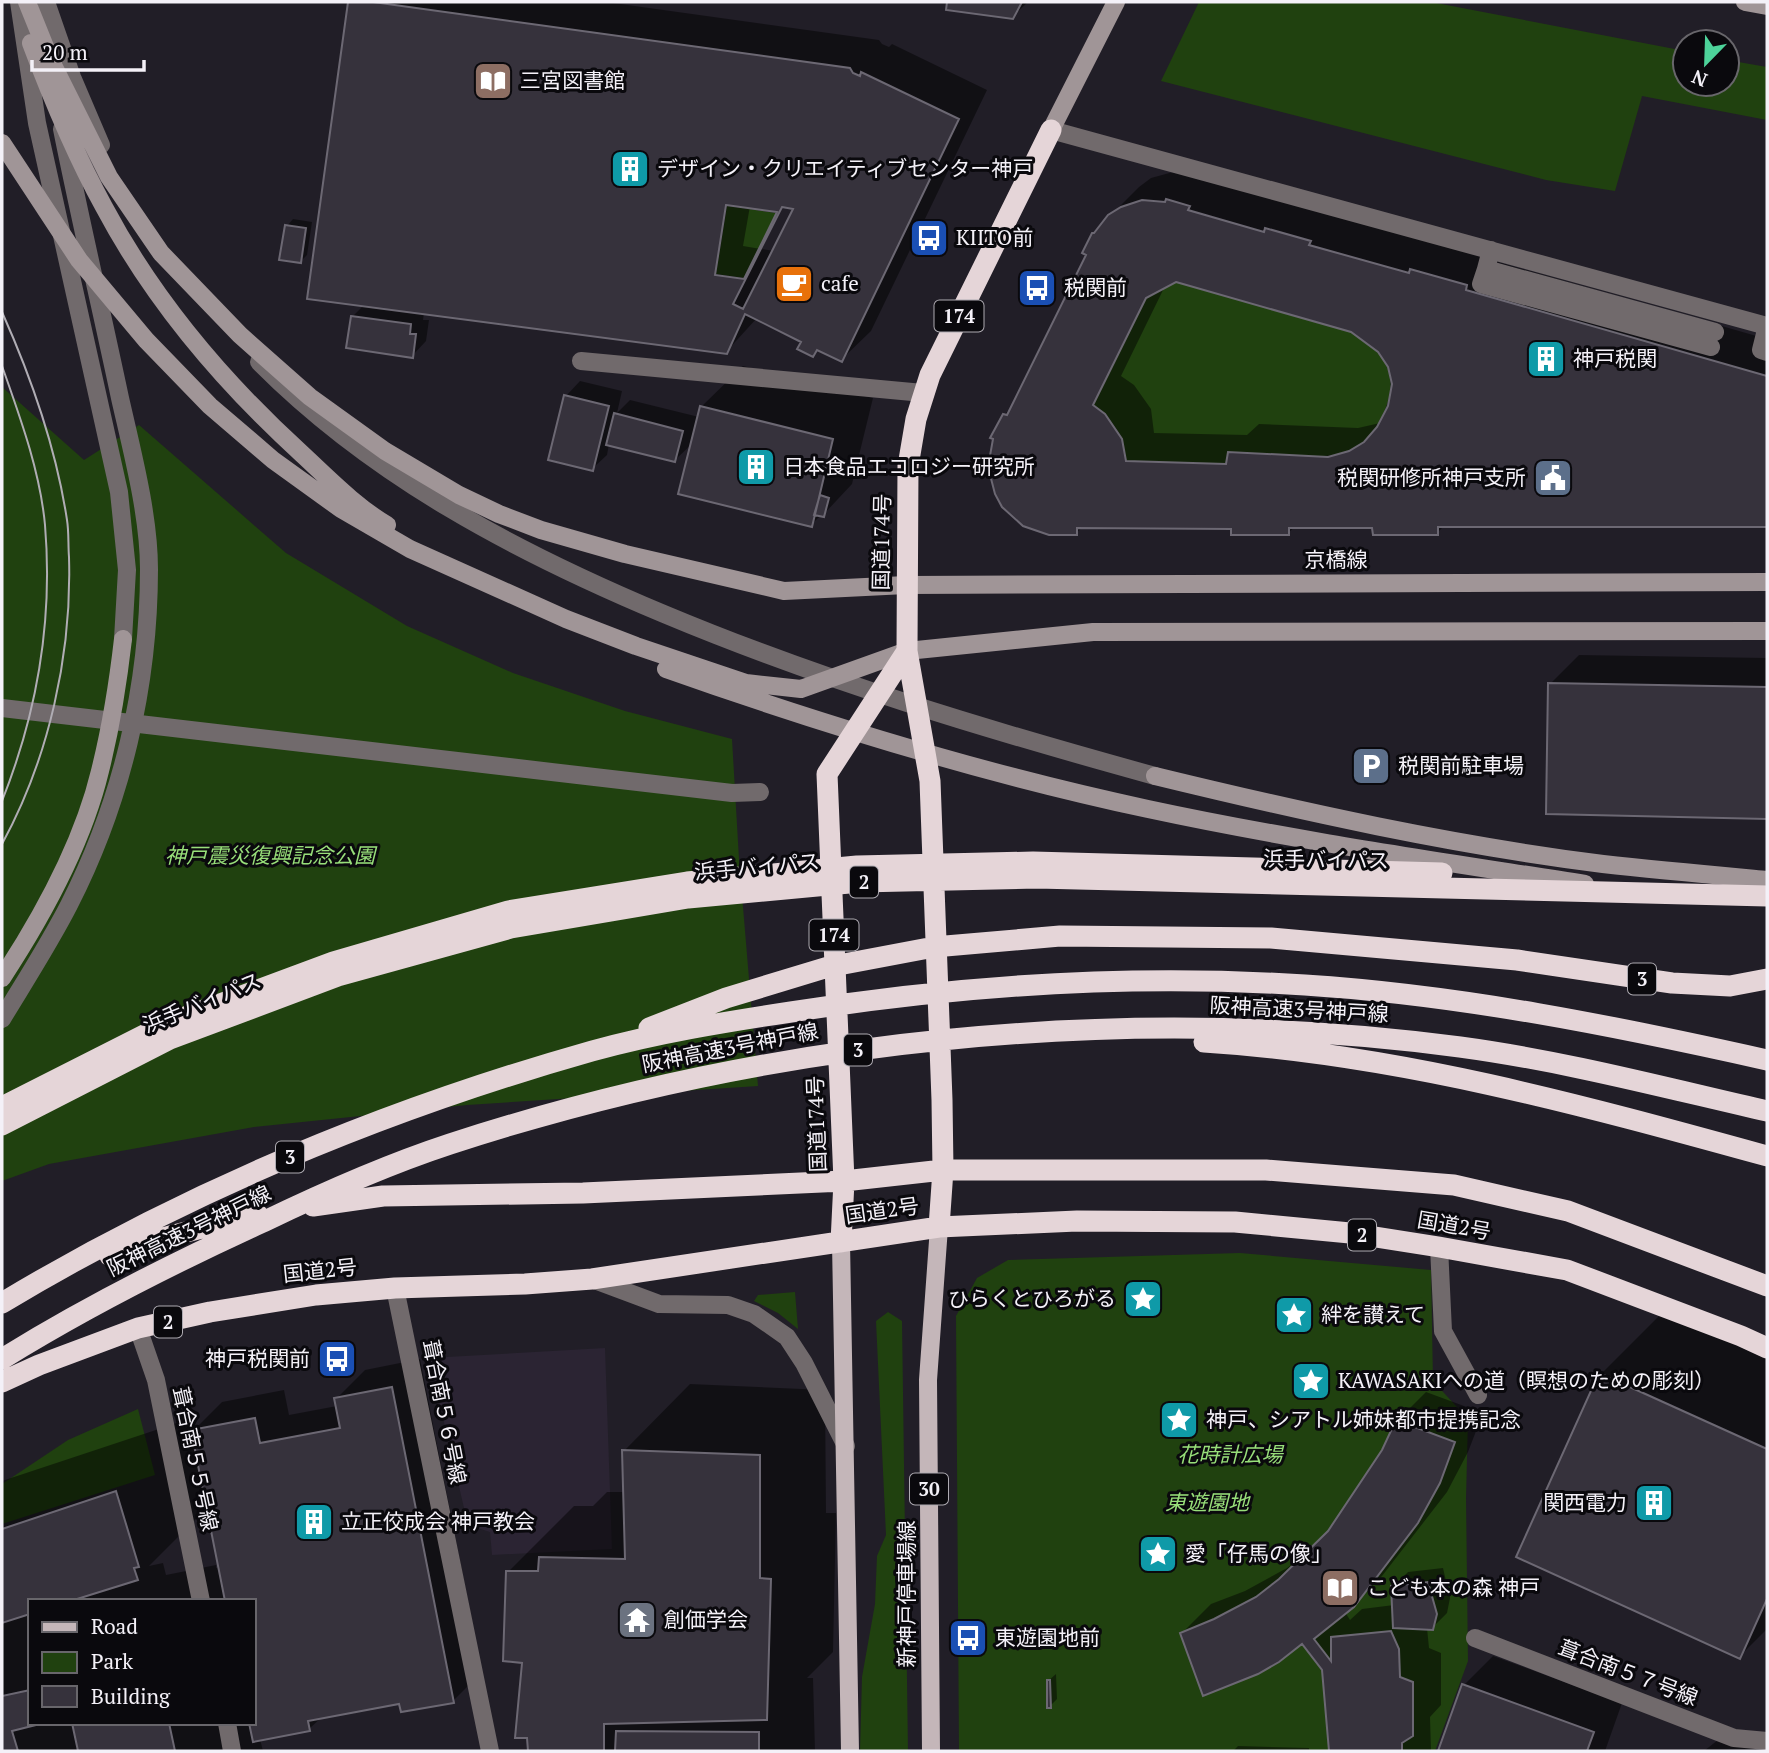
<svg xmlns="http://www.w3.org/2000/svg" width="1769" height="1753" font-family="'PT Serif','Noto Sans JP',serif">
<rect width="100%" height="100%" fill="#211e27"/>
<path fill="#2b2433" d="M 605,1348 L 612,1549 L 492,1555 L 490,1532 L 468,1525 L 429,1358 Z"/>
<path fill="#20410f" d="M 1199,2 L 1431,2 L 1685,51 L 1685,84 L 1727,84 L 1727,60 L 1767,67 L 1767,120 L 1642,96 L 1615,191 L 1546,180 L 1161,81 Z
M 727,206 L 776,213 L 744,278 L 716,274 Z
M 1176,282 C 1218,294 1259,306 1300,317 C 1316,322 1337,324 1352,332 C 1390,352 1401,383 1380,420 C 1373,434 1361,448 1346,452 C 1314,462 1263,454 1228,452 L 1226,464 L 1126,461 C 1122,434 1115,421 1093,405 L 1146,298 Z
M 2,387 L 84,460 L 139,425 L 286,553 L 407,626 L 513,673 L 625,711 L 732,739 L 739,859 L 758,1086 L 467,1105 L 254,1127 L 49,1164 L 2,1181 Z
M 1240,1253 L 1431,1270 L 1433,1381 L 1468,1419 L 1466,1498 L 1468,1661 L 1435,1751 L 959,1751 L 956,1316 L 977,1278 L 1008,1260 Z
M 795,1292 L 798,1329 L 778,1313 L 754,1301 L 758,1295 Z
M 888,1312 L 902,1321 L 908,1751 L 860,1751 L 862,1677 L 875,1604 L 877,1556 L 886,1535 L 876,1321 Z
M 138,1409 L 155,1475 L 2,1524 L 2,1484 L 68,1440 Z"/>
<path fill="#0007" fill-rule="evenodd" d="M 350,2 L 606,2 L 879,40 L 882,44 L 889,47 L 892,44 L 987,90 L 871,331 L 842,359 L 819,349 L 813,355 L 804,341 L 757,318 L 726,352 L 424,313 L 423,320 L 429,320 L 426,341 L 412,356 L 352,317 L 364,305 L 309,298 ZM 784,205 L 796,208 L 774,251 L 743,246 L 750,206 Z
M 949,2 L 1028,2 L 1012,17 L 948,8 Z
M 1173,172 L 1441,240 L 1494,261 L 1767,339 L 1767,525 L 1445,525 L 1437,533 L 1374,526 L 1296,526 L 1288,533 L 1233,527 L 1083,527 L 1076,533 L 1004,415 L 1013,406 L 1109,217 L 1139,187 L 1151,178 ZM 1176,281 L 1352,330 L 1379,350 L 1390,366 L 1394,384 L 1390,407 L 1380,423 L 1358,428 L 1259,424 L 1247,435 L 1154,433 L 1151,409 L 1134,385 L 1121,376 L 1165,286 Z
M 293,219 L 312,222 L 307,255 L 300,262 L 287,226 Z
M 743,366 L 873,398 L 852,484 L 823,515 L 821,515 L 811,525 L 693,443 L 675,460 L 609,444 L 607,455 L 592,469 L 566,396 L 580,381 L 622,391 L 617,413 L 630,400 L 699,417 L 701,407 Z
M 1579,655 L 1767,658 L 1767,817 L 1548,813 L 1550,684 Z
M 1675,1300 L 1767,1342 L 1767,1629 L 1739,1657 L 1518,1556 L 1601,1374 Z
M 420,1359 L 482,1672 L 453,1701 L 400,1702 L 322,1717 L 309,1729 L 260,1739 L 263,1751 L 2,1751 L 2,1481 L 189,1419 L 193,1431 L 222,1402 L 284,1390 L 289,1415 L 337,1406 L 336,1399 L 365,1370 ZM 208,1507 L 220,1567 L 216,1568 L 216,1565 L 166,1575 L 163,1563 L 149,1566 ZM 30,1601 L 254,1601 L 254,1723 L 30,1723 Z
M 690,1384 L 825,1390 L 826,1513 L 836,1513 L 833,1652 L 807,1678 L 813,1678 L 815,1751 L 530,1751 L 523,1661 L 508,1572 L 574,1506 L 593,1506 L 607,1492 L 625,1492 L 624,1451 Z
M 1426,1392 L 1483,1413 L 1468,1452 L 1447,1492 L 1382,1576 L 1345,1612 L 1350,1620 L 1362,1609 L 1394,1605 L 1393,1587 L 1408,1572 L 1443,1568 L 1450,1598 L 1447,1613 L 1432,1628 L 1427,1628 L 1429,1648 L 1441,1653 L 1441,1705 L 1430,1717 L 1431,1751 L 1331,1751 L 1324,1669 L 1302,1641 L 1182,1633 L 1211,1604 L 1245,1591 L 1287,1568 L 1311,1550 L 1331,1530 L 1384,1451 L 1397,1421 Z
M 1493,1656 L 1622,1703 L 1605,1751 L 1440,1751 L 1464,1685 Z
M 1056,1674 L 1057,1699 L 1050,1706 L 1048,1681 Z
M 1733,1728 L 1763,1746 L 1767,1745 L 1767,1751 L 1704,1751 Z
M 1238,1746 L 1309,1748 L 1309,1751 L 1233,1751 Z"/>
<path fill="#36323c" stroke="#6c6873" stroke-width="2" fill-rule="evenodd" d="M 348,2 L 373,2 L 850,68 L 853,73 L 860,76 L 861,72 L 959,119 L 842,362 L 817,350 L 813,357 L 797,349 L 801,342 L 745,314 L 727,354 L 307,299 ZM 726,205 L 777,212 L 744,279 L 715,275 ZM 782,207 L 793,209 L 743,309 L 733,304 Z
M 947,2 L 1022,2 L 1013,19 L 946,10 Z
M 1166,199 L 1190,206 L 1188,210 L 1264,232 L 1265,228 L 1311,241 L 1309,245 L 1409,273 L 1410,269 L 1467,285 L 1466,290 L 1767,376 L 1767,527 L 1438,527 L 1438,535 L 1373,535 L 1372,528 L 1289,528 L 1289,535 L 1231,535 L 1231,529 L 1077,528 L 1077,535 L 1049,535 L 1023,526 L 1002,507 L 995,494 L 988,467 L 993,439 L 990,438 L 1003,414 L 1007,415 L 1086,255 L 1082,253 L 1092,233 L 1094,233 L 1108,215 L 1121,207 L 1142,200 L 1165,202 ZM 1176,282 L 1351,332 L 1378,352 L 1388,367 L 1392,384 L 1388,406 L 1377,427 L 1364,442 L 1349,451 L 1328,457 L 1228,452 L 1226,464 L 1126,461 L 1122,439 L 1105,414 L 1093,405 L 1146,298 Z
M 285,225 L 306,228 L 301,263 L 279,260 Z
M 351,316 L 411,324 L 410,334 L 416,334 L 413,358 L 346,348 Z
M 564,395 L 609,406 L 593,471 L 548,460 Z
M 700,406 L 833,439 L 812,527 L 678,494 Z
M 614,413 L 683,431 L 675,462 L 606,445 Z
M 820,495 L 829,498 L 824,517 L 814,515 Z
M 1548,683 L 1767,687 L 1767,819 L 1546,814 Z
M 1599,1373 L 1767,1449 L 1767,1599 L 1740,1659 L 1516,1557 Z
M 392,1387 L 454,1703 L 401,1712 L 399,1704 L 308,1721 L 310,1731 L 253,1742 L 249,1723 L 254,1723 L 254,1601 L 225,1601 L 191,1430 L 255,1418 L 260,1443 L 340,1428 L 334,1398 Z
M 1396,1420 L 1455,1442 L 1440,1483 L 1418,1523 L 1354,1607 L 1314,1639 L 1331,1661 L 1331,1637 L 1391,1631 L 1399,1649 L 1400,1677 L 1413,1682 L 1413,1736 L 1402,1743 L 1402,1751 L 1329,1751 L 1322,1670 L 1302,1644 L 1279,1662 L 1258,1674 L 1203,1696 L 1180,1633 L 1214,1619 L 1256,1597 L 1279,1579 L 1328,1531 L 1382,1450 Z
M 622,1450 L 760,1455 L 760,1578 L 771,1579 L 767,1720 L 604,1724 L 604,1751 L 528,1751 L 527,1738 L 515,1738 L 522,1663 L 503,1661 L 506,1571 L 538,1571 L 539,1557 L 625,1559 Z
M 116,1491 L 139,1567 L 134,1568 L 138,1580 L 77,1599 L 77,1601 L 30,1601 L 30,1614 L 2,1623 L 2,1529 Z
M 1428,1582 L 1437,1614 L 1433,1630 L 1393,1628 L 1391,1586 Z
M 1047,1680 L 1050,1680 L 1051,1708 L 1047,1708 Z
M 1462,1684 L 1594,1732 L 1587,1751 L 1438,1751 Z
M 30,1690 L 30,1723 L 44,1723 L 12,1731 L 18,1751 L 2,1751 L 2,1696 Z
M 72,1723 L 169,1723 L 175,1751 L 78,1751 Z
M 616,1731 L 759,1732 L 759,1751 L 615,1751 Z"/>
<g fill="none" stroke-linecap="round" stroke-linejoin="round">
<path stroke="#716a6c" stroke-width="18" d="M 1051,130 L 1767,326 L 1761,350 L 1767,352
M 1491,250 L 1486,269 L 1715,332
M 1486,269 L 1481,284 L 1711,347
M 581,361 L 923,393
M 1439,1247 L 1443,1331 L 1478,1395"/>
<path stroke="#716a6c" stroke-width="18" d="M 19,2 L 37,123 L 119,492 L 127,570 L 123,639
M 46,2 L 72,77 L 101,145
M 259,362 C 373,477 516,552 664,614 C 824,681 988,730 1155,776
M 2,708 L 732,793 L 760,792
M 2,1019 C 25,981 49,944 69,905 C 122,801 149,686 149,569 C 149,515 132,451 120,398 C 101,308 80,219 62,129
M 592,1279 L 659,1304 L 728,1305 L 754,1314 L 787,1337 L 804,1363 L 846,1446
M 395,1288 L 490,1751
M 138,1328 L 156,1380 L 201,1601
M 1475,1638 L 1734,1738 L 1767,1741
M 227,1723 L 232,1751"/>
<path stroke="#a09597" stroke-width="18" d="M 27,2 L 50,59 L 109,177 L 161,253 L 240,335 L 310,397 L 385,451 L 459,495 L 499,514 L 541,530 L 625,554 L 784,591 L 906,585 L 1767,582
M 1745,2 L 1767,6
M 31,43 C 52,99 75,154 104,207 C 154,301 224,383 302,454 C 328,478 356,507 387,525
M 1051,130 L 1116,2
M 2,143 L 79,260 L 146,340 L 210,406 L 273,460 L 341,509 L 410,549 L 566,619 L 636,646 L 746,683 L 801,689 L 907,651 L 1093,632 L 1767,631
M 666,669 C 824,725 984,774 1148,809 C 1292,840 1439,861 1585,884
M 1155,776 C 1303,812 1452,845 1603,864 C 1658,870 1713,875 1767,880
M 2,978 C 42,917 83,842 100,771 C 111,727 118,683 123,639"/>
<path stroke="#c4b6b9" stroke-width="18" d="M 841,1242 L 850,1751
M 931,1751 L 928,1380 L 939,1227"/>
<path stroke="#e5d5d8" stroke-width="21" d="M 649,1028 L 726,998 L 828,967 L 934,947 L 1060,936 L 1271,938 L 1517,960 L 1672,983 L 1730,986 L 1767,979
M 1204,1042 C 1397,1054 1582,1105 1767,1156
M 2,1107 L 166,1024 L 333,962 L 508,911 L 687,882 L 857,866 L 1033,862 L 1442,873
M 2,1125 L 170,1039 L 338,976 L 511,928 L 688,898 L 860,882 L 1037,878 L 1767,896
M 313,1206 L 383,1196 L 583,1193 L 844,1181 L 943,1170 L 1266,1170 L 1454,1185 L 1568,1211 L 1767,1286
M 939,1227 L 943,1170 L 942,1100 L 930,781 L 907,651 L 908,466 L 916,419 L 930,375 L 1051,130
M 841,1242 L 844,1181 L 827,774 L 907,651
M 110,1256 L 147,1242 L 257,1214
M 2,1303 C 185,1193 387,1109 592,1051 C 657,1033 725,1022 791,1012 C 960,985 1133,974 1305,985 C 1461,995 1615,1026 1767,1060
M 2,1359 C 86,1307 173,1263 263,1222 C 323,1193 386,1165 450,1144 C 772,1039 1124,1002 1460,1047 C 1564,1061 1666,1088 1767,1111
M 2,1382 L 39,1365 L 138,1328 L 210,1312 L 316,1295 L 395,1288 L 525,1284 L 592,1279 L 939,1227 L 1077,1221 L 1235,1222 L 1350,1233 L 1439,1247 L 1567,1270 L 1741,1336 L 1767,1348"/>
<path stroke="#b0adb4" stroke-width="2" d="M 2,312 C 32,379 56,447 67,520 C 69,532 68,545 69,557 C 72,654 49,758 2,844
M 2,366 C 20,417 40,471 45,525 C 53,620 37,713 2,801"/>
</g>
<defs>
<g id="library-square" transform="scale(2.0125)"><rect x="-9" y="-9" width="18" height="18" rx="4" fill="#8d6e63" stroke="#0a090d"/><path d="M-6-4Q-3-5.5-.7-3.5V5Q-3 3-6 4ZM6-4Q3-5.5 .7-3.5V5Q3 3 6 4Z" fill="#fff"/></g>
<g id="building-square" transform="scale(2.0125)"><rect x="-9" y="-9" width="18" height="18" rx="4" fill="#0f9aa8" stroke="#0a090d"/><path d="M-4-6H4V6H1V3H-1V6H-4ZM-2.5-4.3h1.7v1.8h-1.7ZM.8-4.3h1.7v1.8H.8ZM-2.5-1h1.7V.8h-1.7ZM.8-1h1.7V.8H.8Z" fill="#fff"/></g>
<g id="bus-square" transform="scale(2.0125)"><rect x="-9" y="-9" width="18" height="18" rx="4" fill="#1a4fb4" stroke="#0a090d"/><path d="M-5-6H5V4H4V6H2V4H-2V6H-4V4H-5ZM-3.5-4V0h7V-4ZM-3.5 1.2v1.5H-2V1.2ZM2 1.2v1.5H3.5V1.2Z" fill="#fff"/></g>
<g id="cafe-square" transform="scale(2.0125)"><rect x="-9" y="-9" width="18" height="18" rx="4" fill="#e8710a" stroke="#0a090d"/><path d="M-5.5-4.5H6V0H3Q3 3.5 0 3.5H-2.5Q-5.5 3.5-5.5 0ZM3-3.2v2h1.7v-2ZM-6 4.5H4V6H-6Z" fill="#fff"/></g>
<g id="civic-square" transform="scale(2.0125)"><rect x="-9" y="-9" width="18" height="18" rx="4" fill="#5c6f8a" stroke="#0a090d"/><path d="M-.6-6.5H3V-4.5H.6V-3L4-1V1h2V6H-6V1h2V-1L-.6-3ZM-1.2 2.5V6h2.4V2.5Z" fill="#fff"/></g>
<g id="parking-square" transform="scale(2.0125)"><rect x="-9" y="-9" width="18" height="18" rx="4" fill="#5c6f8a" stroke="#0a090d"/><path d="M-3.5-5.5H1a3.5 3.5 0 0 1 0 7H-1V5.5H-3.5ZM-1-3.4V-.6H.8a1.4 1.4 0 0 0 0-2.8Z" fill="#fff"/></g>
<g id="sight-square" transform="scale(2.0125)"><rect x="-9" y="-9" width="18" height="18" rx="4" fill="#0f9aa8" stroke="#0a090d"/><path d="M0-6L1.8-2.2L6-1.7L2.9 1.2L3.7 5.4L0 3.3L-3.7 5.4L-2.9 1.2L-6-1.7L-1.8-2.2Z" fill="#fff"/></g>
<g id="temple-square" transform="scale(2.0125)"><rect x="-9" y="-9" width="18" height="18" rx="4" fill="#6b7280" stroke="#0a090d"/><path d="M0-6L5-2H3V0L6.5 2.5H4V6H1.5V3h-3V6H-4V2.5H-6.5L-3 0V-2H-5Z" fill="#fff"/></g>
</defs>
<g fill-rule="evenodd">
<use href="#library-square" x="493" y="81"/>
<use href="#building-square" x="630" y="169"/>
<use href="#bus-square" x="929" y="238"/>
<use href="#cafe-square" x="794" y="284"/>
<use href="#bus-square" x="1037" y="288"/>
<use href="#building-square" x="1546" y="359"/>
<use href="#building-square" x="756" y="467"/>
<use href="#civic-square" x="1553" y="478"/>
<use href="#parking-square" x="1371" y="766"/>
<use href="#sight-square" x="1143" y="1299"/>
<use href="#sight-square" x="1294" y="1315"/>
<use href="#bus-square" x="337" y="1359"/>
<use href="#sight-square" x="1311" y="1381"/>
<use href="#sight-square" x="1179" y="1420"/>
<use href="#building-square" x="1654" y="1503"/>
<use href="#building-square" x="314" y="1522"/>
<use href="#sight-square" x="1158" y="1554"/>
<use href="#library-square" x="1340" y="1588"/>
<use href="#temple-square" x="637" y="1620"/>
<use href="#bus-square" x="968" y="1638"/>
</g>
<g text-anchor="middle" stroke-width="6" stroke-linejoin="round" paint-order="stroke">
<g fill="#0a090d" stroke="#aeabb2" stroke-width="2">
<rect x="934.5" y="300.5" width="49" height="31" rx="5"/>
<rect x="850" y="866.5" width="28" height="31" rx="5"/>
<rect x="809.5" y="919.5" width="49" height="31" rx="5"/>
<rect x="1628" y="963.5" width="28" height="31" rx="5"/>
<rect x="844" y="1034.5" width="28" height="31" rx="5"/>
<rect x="276" y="1141.5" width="28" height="31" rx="5"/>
<rect x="1348" y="1219.5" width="28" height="31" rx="5"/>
<rect x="154" y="1306.5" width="28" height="31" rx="5"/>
<rect x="910" y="1473.5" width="38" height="31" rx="5"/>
</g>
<g font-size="19" font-weight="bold" fill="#f4f1f8">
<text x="959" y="323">174</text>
<text x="864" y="889">2</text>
<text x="834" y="942">174</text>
<text x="1642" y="986">3</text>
<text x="858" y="1057">3</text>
<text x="290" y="1164">3</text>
<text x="1362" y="1242">2</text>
<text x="168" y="1329">2</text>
<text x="929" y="1496">30</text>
</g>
<g font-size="21" fill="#f4f1f8" stroke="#0a090d" text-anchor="start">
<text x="520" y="88">三宮図書館</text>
<text x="657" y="176">デザイン・クリエイティブセンター神戸</text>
<text x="956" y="245">KIITO前</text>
<text x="821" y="291">cafe</text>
<text x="1064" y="295">税関前</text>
<text x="1573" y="366">神戸税関</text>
<text x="783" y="474">日本食品エコロジー研究所</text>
<text x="1526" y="485" text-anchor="end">税関研修所神戸支所</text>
<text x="1398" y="773">税関前駐車場</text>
<text x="1116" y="1306" text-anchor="end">ひらくとひろがる</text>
<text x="1321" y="1322">絆を讃えて</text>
<text x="310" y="1366" text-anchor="end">神戸税関前</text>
<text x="1338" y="1388">KAWASAKIへの道（瞑想のための彫刻）</text>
<text x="1206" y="1427">神戸、シアトル姉妹都市提携記念</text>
<text x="1627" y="1510" text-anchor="end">関西電力</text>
<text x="341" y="1529">立正佼成会 神戸教会</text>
<text x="1185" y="1561">愛「仔馬の像」</text>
<text x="1367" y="1595">こども本の森 神戸</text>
<text x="664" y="1627">創価学会</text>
<text x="995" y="1645">東遊園地前</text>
</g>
<g font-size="21" fill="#f4f1f8" stroke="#0a090d">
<text transform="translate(882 542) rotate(-89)" y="7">国道174号</text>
<text x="1336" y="567">京橋線</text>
<text transform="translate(1326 860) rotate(1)" y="7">浜手バイパス</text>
<text transform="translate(757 867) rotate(-5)" y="7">浜手バイパス</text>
<text transform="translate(202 1003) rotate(-22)" y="7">浜手バイパス</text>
<text transform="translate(1299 1010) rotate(3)" y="7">阪神高速3号神戸線</text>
<text transform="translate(730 1048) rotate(-11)" y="7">阪神高速3号神戸線</text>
<text transform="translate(817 1124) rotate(-92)" y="7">国道174号</text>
<text transform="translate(882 1211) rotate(-8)" y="7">国道2号</text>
<text transform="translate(1454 1226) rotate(10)" y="7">国道2号</text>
<text transform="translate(189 1231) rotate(-26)" y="7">阪神高速3号神戸線</text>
<text transform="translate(320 1271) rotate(-6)" y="7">国道2号</text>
<text transform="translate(444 1412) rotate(79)" y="7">葺合南５６号線</text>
<text transform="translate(195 1459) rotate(78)" y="7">葺合南５５号線</text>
<text transform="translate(907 1594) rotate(-90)" y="7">新神戸停車場線</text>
<text transform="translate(1628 1673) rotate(21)" y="7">葺合南５７号線</text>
</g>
<g font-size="21" font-style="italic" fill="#98df7a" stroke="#0a090d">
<text x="270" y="863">神戸震災復興記念公園</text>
<text x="1230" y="1462">花時計広場</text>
<text x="1207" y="1510">東遊園地</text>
</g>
</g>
<rect width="1769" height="1753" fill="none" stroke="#f4f1f8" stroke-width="7"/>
<rect x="28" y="1599" width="228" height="126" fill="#0a090d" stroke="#68666b" stroke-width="2"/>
<rect x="42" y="1622" width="35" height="10" fill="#c4b6b9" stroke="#68666b" stroke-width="2"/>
<text x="91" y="1634" font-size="21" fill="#f4f1f8">Road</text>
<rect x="42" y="1652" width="35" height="21" fill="#20410f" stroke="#68666b" stroke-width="2"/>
<text x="91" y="1669" font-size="21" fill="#f4f1f8">Park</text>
<rect x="42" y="1686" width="35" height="21" fill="#36323c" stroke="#68666b" stroke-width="2"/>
<text x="91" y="1704" font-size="21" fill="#f4f1f8">Building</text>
<g transform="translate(1706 63) rotate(203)"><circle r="33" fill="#0a090d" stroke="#68666b" stroke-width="2"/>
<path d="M0-5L12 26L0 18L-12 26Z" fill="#4dd39a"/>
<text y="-10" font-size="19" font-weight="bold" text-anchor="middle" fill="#f4f1f8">N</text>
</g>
<path d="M32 60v10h112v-10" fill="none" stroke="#f4f1f8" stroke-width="3.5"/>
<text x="42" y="60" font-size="21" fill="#f4f1f8" stroke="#0a090d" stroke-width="5" paint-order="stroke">20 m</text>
</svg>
